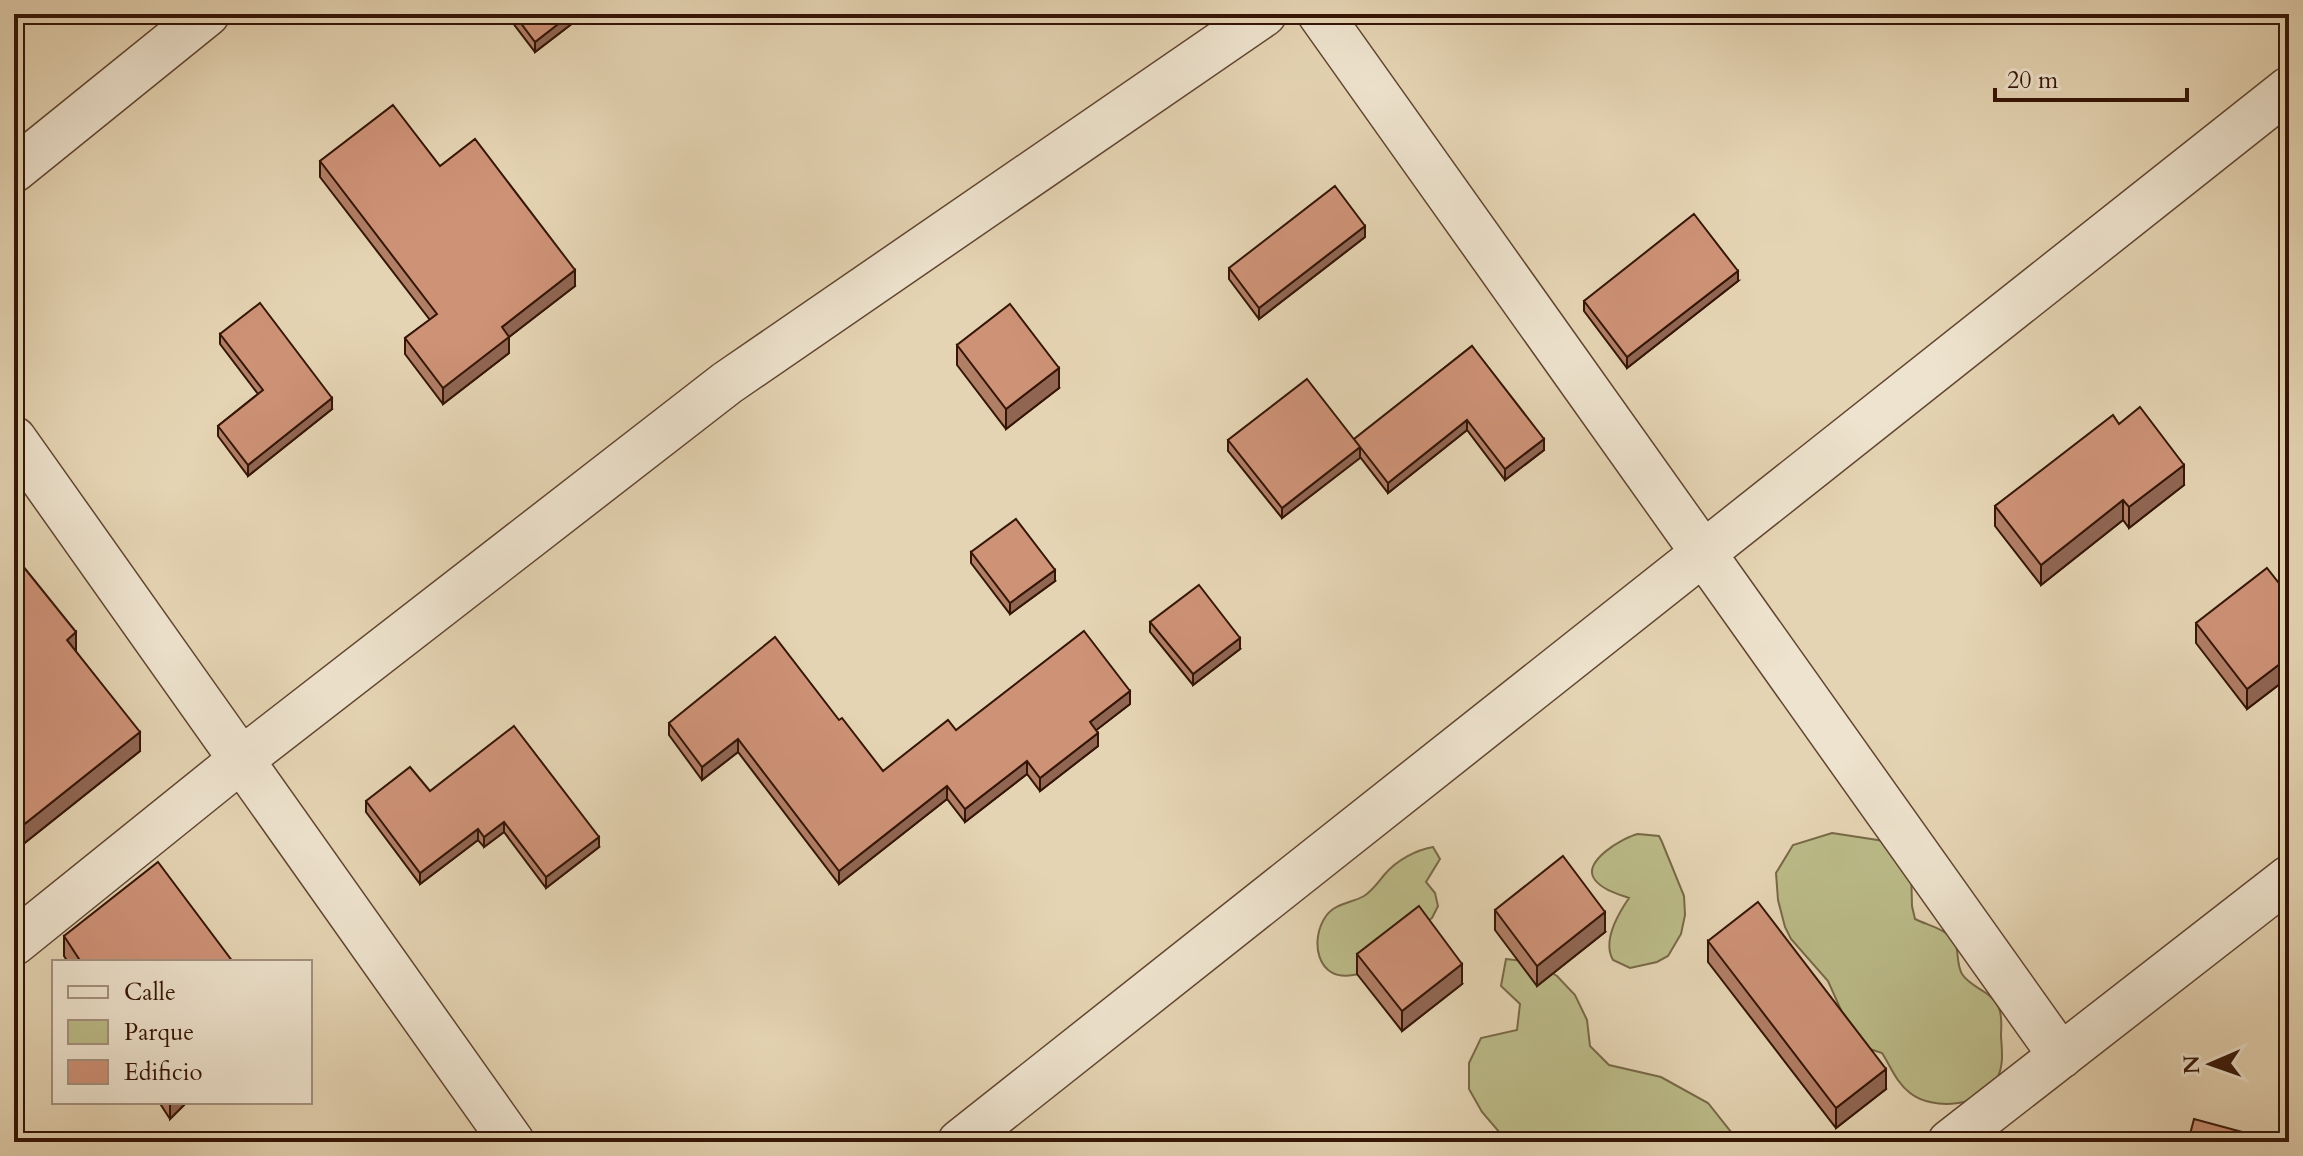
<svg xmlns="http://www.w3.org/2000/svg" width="2303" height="1156" font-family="Cardo,serif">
<rect width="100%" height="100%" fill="#e5d4b3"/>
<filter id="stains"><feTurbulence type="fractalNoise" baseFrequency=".0025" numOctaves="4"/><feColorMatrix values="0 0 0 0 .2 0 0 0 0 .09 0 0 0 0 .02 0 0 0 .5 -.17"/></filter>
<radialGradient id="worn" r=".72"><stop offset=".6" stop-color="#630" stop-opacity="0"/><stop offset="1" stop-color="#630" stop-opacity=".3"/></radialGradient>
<path fill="#bb8" stroke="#786847" stroke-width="2" d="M 1832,833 L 1884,841 L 1911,866 L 1912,906 L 1915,919 C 1931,927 1954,930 1957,950 C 1958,958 1958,967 1962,974 C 1971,988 1991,991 1998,1006 C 2003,1015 2001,1027 2001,1036 C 2002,1051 2004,1065 1997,1079 C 1982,1107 1933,1111 1910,1093 C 1896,1082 1891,1067 1882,1053 L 1870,1049 L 1850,1030 L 1828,981 L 1791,939 L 1785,927 L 1778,900 L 1776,873 L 1793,845 Z
M 1638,834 L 1659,836 L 1662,842 L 1684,896 L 1685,915 L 1681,934 L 1668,956 L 1657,962 L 1630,968 L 1613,960 C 1602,941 1618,914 1629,898 C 1618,894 1603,890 1595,880 C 1580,862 1624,837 1638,834 Z
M 1433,847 L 1440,859 L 1426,882 L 1435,893 L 1438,906 L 1432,918 C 1409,934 1389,958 1365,972 C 1360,975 1358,974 1353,975 C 1317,982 1309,940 1326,916 C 1335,903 1352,903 1364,896 C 1373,890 1378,882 1385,874 C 1397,860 1416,850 1433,847 Z
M 1506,959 L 1533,962 L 1557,976 L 1575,995 L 1587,1020 L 1590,1046 L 1609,1065 L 1661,1077 L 1708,1103 L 1739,1142 L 1518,1142 L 1500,1133 L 1482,1112 L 1469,1089 L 1469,1063 L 1481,1038 L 1517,1030 L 1520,1004 L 1501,986 Z"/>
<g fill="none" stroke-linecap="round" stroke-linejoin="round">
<g stroke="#614531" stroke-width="47">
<path id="minor" d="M 1320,14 L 2061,1056
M 14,170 L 207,14
M 14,439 L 512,1142
M 14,943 L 241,760 L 727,383 L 1264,14
M 960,1142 L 2289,89
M 1950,1142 L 2289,878"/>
</g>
<use href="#minor" stroke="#eee3ce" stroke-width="44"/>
</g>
<path fill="#b17e66" stroke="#351506" stroke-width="2" d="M 506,14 L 578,14 L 578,19 L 535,52 Z
M 320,161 L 440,166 L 575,286 L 509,337 L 509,353 L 443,404 L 405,354 L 405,338 L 430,320 L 320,177 Z
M 1365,237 L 1259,319 L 1229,279 L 1229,268 Z
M 1738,281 L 1627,368 L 1584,311 L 1584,301 Z
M 220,334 L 332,409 L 248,476 L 218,436 L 218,426 L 258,394 L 220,344 Z
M 957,345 L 1059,388 L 1006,429 L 957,365 Z
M 1472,346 L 1544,450 L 1505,480 L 1467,430 L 1388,493 L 1360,457 L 1282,518 L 1228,451 L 1228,440 L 1354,440 Z
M 2119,424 L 2184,485 L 2129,528 L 2123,520 L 2041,585 L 1995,526 L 1995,506 Z
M 971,552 L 1055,581 L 1010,614 L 971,563 Z
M 14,555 L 140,751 L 17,849 L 14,845 Z
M 2289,596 L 2289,677 L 2247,709 L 2196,643 L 2196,623 Z
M 1150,622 L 1240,649 L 1193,685 L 1150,632 Z
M 1130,704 L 1096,730 L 1098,746 L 1040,791 L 1027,774 L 965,822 L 947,799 L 839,884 L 738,752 L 702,780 L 669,735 L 669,723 L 839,720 L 883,771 L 956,730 Z
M 430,791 L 599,847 L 546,888 L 504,832 L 484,847 L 478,840 L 420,884 L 366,812 L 366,801 Z
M 1495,910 L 1605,932 L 1537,986 L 1495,930 Z
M 64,936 L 233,962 L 68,962 L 64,956 Z
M 1708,941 L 1886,1089 L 1836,1128 L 1708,962 Z
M 1357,954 L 1462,984 L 1402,1031 L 1357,974 Z
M 159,1102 L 187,1102 L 170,1119 Z"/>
<path fill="#906653" stroke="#351506" stroke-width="2" d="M 571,14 L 578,14 L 578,19 L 535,52 L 535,42 Z
M 1365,226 L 1365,237 L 1259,319 L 1259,308 Z
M 575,270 L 575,286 L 509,337 L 509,353 L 443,404 L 443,388 L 502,327 Z
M 1738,271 L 1738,281 L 1627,368 L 1627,357 Z
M 1059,368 L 1059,388 L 1006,429 L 1006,409 Z
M 332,398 L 332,409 L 248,476 L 248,465 Z
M 1467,420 L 1467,430 L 1388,493 L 1388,483 Z
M 1544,439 L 1544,450 L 1505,480 L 1505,469 Z
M 1360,447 L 1360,458 L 1282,518 L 1282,508 Z
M 2184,465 L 2184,485 L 2129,528 L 2129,507 Z
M 2123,500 L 2123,520 L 2041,585 L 2041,565 Z
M 1055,570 L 1055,581 L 1010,614 L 1010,603 Z
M 76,632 L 76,652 L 67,640 Z
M 1240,638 L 1240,649 L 1193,685 L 1193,674 Z
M 2289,657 L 2289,677 L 2247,709 L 2247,689 Z
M 1130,691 L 1130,704 L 1090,735 L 1090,722 Z
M 140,732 L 140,751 L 17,849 L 17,830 Z
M 1098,733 L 1098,746 L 1040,791 L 1040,778 Z
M 738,739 L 738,752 L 702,780 L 702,767 Z
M 1027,761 L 1027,774 L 965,822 L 965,809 Z
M 947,786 L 947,799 L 839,884 L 839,871 Z
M 504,822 L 504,832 L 484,847 L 484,837 Z
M 478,829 L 478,840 L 420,884 L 420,873 Z
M 599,837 L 599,847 L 546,888 L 546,877 Z
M 1605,912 L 1605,932 L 1537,986 L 1537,966 Z
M 1462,964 L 1462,984 L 1402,1031 L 1402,1011 Z
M 1886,1069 L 1886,1089 L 1836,1128 L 1836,1108 Z
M 170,1102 L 187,1102 L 170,1119 Z"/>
<path fill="#ce9277" stroke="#351506" stroke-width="2" d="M 514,14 L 571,14 L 535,42 Z
M 393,105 L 440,166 L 475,139 L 575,270 L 502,327 L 509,337 L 443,388 L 405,338 L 437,314 L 320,161 Z
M 1335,186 L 1365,226 L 1259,308 L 1229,268 Z
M 1694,214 L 1738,271 L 1627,357 L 1584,301 Z
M 260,303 L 332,398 L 248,465 L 218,426 L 263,390 L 220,334 Z
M 1010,304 L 1059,368 L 1006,409 L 957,345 Z
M 1472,346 L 1544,439 L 1505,469 L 1467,420 L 1388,483 L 1354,439 Z
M 1307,379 L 1360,447 L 1282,508 L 1228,440 Z
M 2140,407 L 2184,465 L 2129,507 L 2123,500 L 2041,565 L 1995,506 L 2113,415 L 2119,424 Z
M 1016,519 L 1055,570 L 1010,603 L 971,552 Z
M 14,555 L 76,632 L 67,640 L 140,732 L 17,830 L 14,826 Z
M 2267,568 L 2289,596 L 2289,657 L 2247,689 L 2196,623 Z
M 1199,585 L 1240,638 L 1193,674 L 1150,622 Z
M 1084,631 L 1130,691 L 1090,722 L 1098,733 L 1040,778 L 1027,761 L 965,809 L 947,786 L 839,871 L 738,739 L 702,767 L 669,723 L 775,637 L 839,720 L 842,718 L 883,771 L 948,720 L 956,730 Z
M 514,726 L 599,837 L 546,877 L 504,822 L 484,837 L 478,829 L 420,873 L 366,801 L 410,767 L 430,791 Z
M 1563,856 L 1605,912 L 1537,966 L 1495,910 Z
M 158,862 L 233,962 L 81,962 L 64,936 Z
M 1758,902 L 1886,1069 L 1836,1108 L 1708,941 Z
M 1419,906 L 1462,964 L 1402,1011 L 1357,954 Z
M 2194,1119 L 2272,1140 L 2272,1142 L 2188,1142 Z"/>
<rect width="2303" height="1156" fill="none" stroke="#e5d4b3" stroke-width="48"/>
<rect x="16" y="16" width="2271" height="1124" fill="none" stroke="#351506" stroke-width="4"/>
<rect x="24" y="24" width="2255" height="1108" fill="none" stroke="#351506" stroke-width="2"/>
<rect x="52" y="960" width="260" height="144" fill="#eee3ce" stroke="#a4917e" stroke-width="2"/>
<rect x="68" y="986" width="40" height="12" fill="#eee3ce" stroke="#a4917e" stroke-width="2"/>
<text x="124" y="1000" font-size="24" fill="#351506">Calle</text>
<rect x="68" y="1020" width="40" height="24" fill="#bbbb88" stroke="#a4917e" stroke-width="2"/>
<text x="124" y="1040" font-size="24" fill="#351506">Parque</text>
<rect x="68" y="1060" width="40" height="24" fill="#ce9277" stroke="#a4917e" stroke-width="2"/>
<text x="124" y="1080" font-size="24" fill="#351506">Edificio</text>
<g transform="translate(2211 1064) rotate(268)" stroke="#eee3ce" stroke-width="6" paint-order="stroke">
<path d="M0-6L14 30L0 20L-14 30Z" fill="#351506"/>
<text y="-12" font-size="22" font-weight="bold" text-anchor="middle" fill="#351506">N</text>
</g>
<path d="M1995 88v12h192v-12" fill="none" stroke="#351506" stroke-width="4"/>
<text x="2007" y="88" font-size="24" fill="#351506" stroke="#eee3ce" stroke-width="6" paint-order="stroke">20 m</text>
<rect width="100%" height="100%" filter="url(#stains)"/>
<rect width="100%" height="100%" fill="url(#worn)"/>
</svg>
